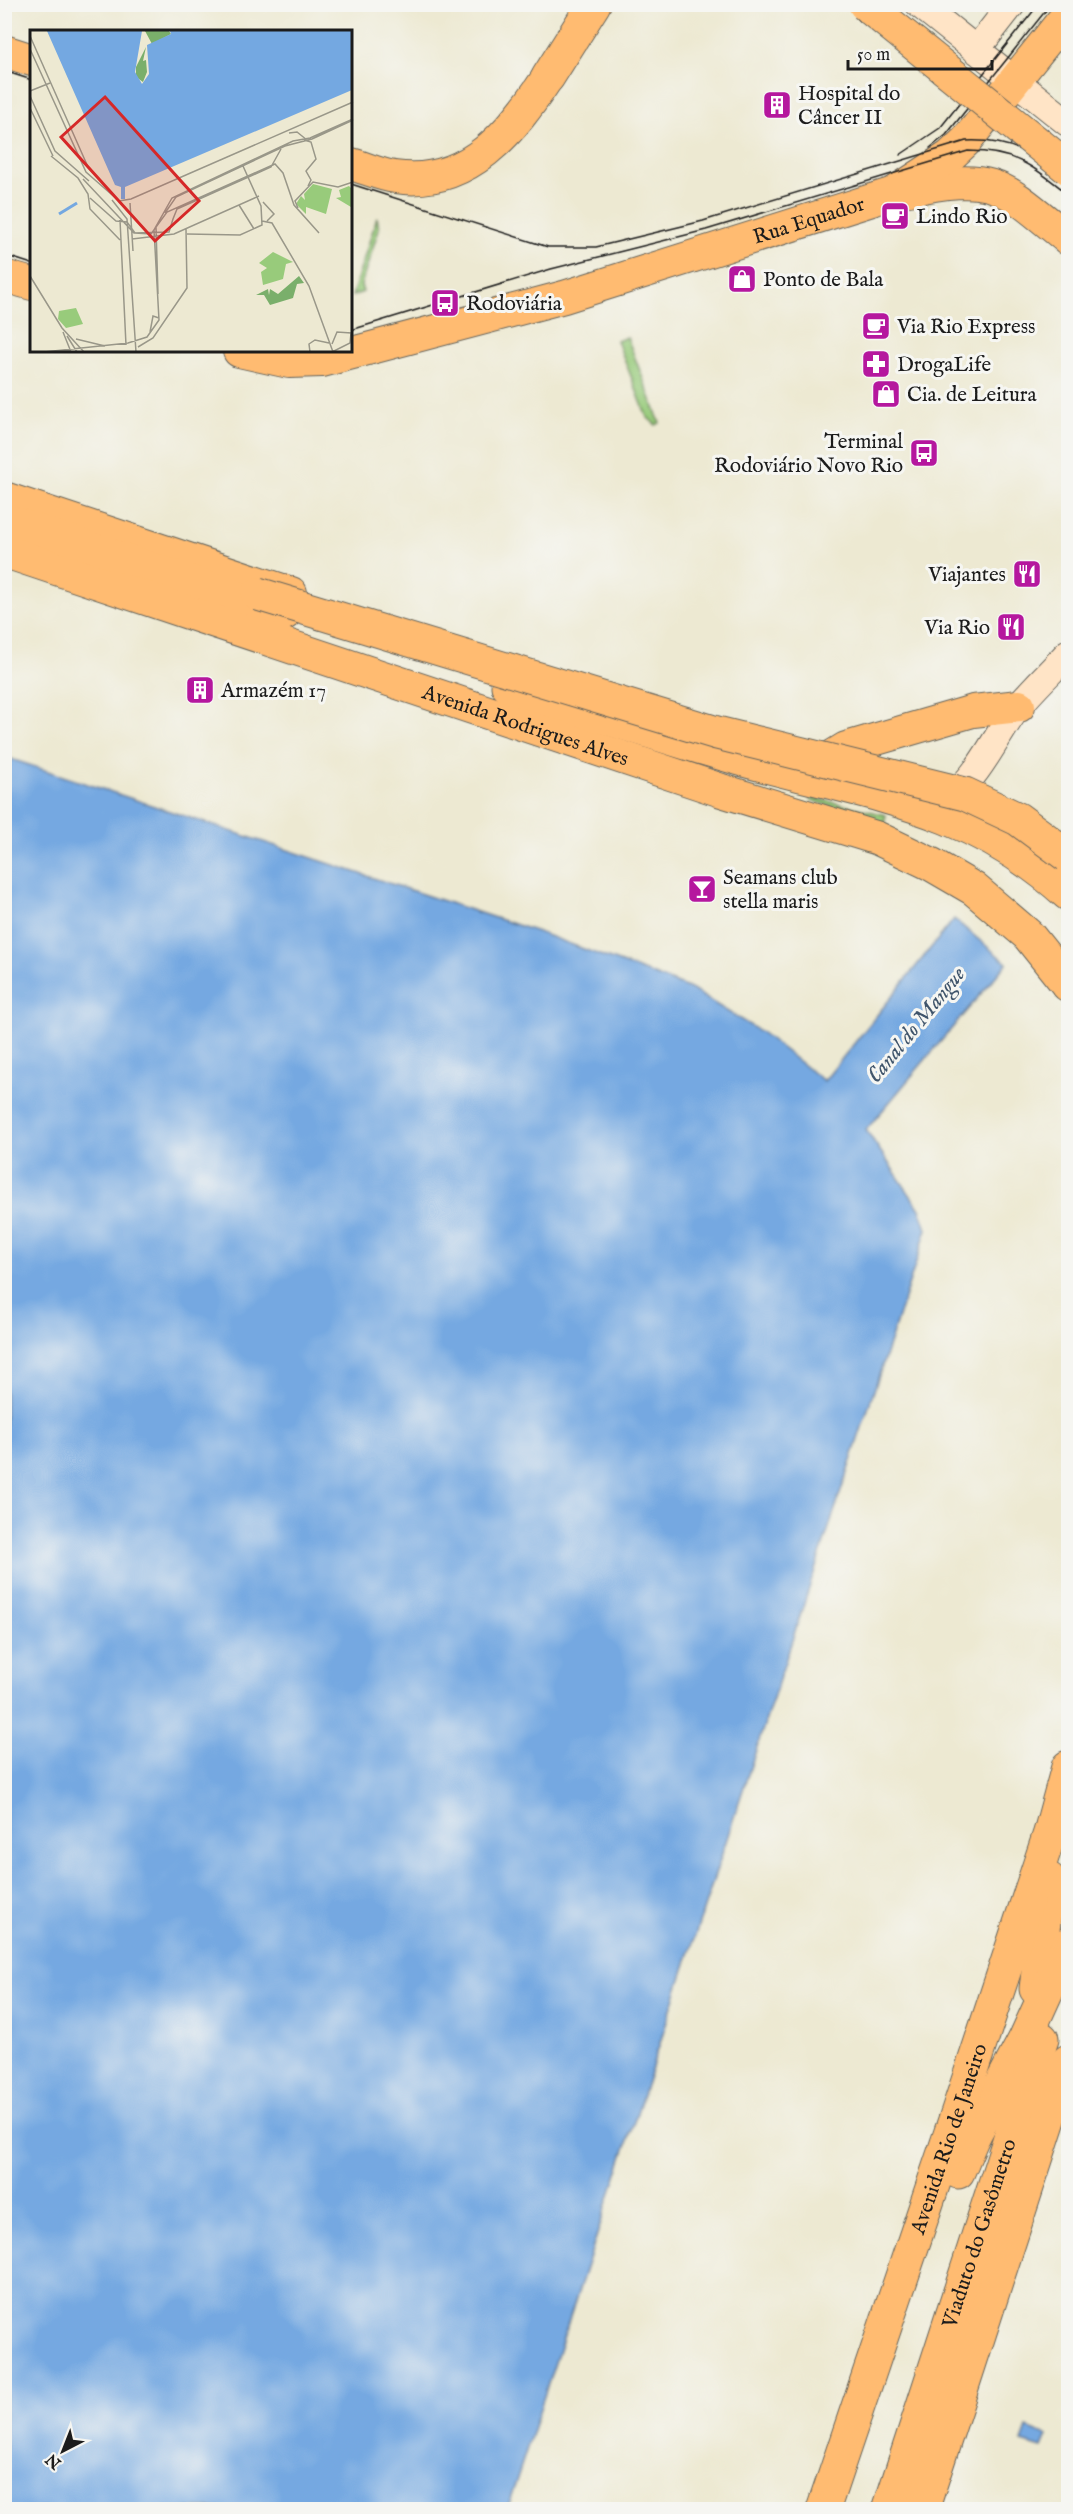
<svg xmlns="http://www.w3.org/2000/svg" width="1073" height="2514" font-family="'IM FELL English',serif">
<rect width="100%" height="100%" fill="#f6f6f2"/>
<filter id="ink" filterUnits="userSpaceOnUse"><feTurbulence type="fractalNoise" baseFrequency=".0167" numOctaves="2"/><feDisplacementMap in="SourceGraphic" scale="12" xChannelSelector="R" yChannelSelector="G"/><feConvolveMatrix kernelMatrix="1 2 1 2 8 2 1 2 1" color-interpolation-filters="sRGB"/></filter>
<filter id="wash" filterUnits="userSpaceOnUse"><feTurbulence type="fractalNoise" baseFrequency=".008" numOctaves="4" result="noise"/><feDisplacementMap in="SourceGraphic" scale="24" xChannelSelector="R" yChannelSelector="G"/><feGaussianBlur stdDeviation="1.35" result="paint"/><feColorMatrix in="noise" values="0 0 0 0 0 0 0 0 0 0 0 0 0 0 0 0 0 1.4 0 .05"/><feComposite in="paint" operator="in"/></filter>
<g filter="url(#wash)">
<rect width="100%" height="100%" fill="#ede9d2"/>
<path fill="#98cb7b" stroke="#5a744c" stroke-width="1.5" d="M 377,217 L 379,229 L 361,285 L 363,292 L 352,296 Z
M 627,337 L 660,423 L 656,425 L 647,417 L 617,341 Z
M 811,797 L 886,815 L 884,825 L 811,800 Z"/>
<path fill="#74a8e1" stroke="#48627e" stroke-width="1.5" d="M 5,757 L 538,932 L 691,989 L 761,1032 L 824,1081 L 954,919 L 1007,963 L 866,1130 L 920,1209 L 927,1229 L 507,2509 L 5,2509 Z
M 1027,2428 L 1047,2436 L 1042,2448 L 1022,2442 Z"/>
</g>
<g filter="url(#ink)">
<g fill="none" stroke-linecap="round" stroke-linejoin="round">
<g stroke="#65645c" stroke-width="29">
<path id="secondary" d="M 919,4 L 1068,123
M 976,50 L 1012,4
M 942,802 C 977,783 994,738 1017,708 C 1033,688 1052,671 1068,653"/>
</g>
<g stroke="#65645c" stroke-width="34">
<g id="primary">
<path d="M 4,51 L 32,60"/>
<path d="M 351,164 C 366,168 380,175 395,177 C 468,188 513,130 548,77"/>
<path d="M 909,190 C 996,171 1003,186 1068,239"/>
<path d="M 4,276 L 32,284"/>
<path id="s1" d="M 239,351 L 289,362 L 322,361 L 564,297 L 894,193 L 950,156 L 966,141 L 1068,14"/>
<path d="M 4,498 L 291,593"/>
<path d="M 810,770 L 846,748 L 973,711 L 1019,706"/>
</g>
</g>
<g stroke="#65645c" stroke-width="35">
<g id="trunk">
<path d="M 548,77 L 594,4"/>
<path d="M 4,520 L 285,613"/>
<path id="s2" d="M 4,551 L 720,790 L 877,838 L 931,864 L 974,889 L 1028,935 L 1068,985"/>
<path d="M 508,686 C 582,710 657,735 733,757 C 860,794 964,800 1068,894"/>
<path d="M 1036,1989 L 1049,1879"/>
<path d="M 958,2172 L 972,2139 L 1025,2039 L 1068,1944"/>
<path id="s3" d="M 823,2510 L 958,2111 L 1050,1833 L 1068,1767"/>
<path id="s4" d="M 889,2510 L 1042,2039"/>
<path d="M 922,2510 L 1068,2061"/>
</g>
</g>
<use href="#secondary" stroke="#ffe4c6" stroke-width="27"/>
<use href="#primary" stroke="#ffbb71" stroke-width="32"/>
<use href="#trunk" stroke="#ffbb71" stroke-width="33"/>
<path stroke="#1c1c1c" stroke-width="1.5" d="M 4,71 L 32,80
M 930,148 L 946,135 L 1051,4
M 900,155 L 940,128 L 1039,4
M 351,184 L 548,247 L 596,247 L 703,221 L 966,141 C 1008,139 1036,154 1068,180
M 4,255 L 32,264
M 351,330 L 551,269 L 706,230 L 968,151 C 1014,151 1034,166 1068,194"/>
<g stroke="#65645c" stroke-width="35" stroke-linecap="butt">
<path id="trunk-bridge" d="M 865,4 L 1068,168
M 258,594 L 717,733 L 965,794 L 1018,819 L 1068,856"/>
</g>
<use href="#trunk-bridge" stroke="#ffbb71" stroke-width="33"/>
</g>
</g>
<defs>
<g id="building-square" transform="scale(1.5)"><rect x="-9" y="-9" width="18" height="18" rx="4" fill="#b5179e" stroke="#f6f6f2"/><path d="M-4-6H4V6H1V3H-1V6H-4ZM-2.5-4.3h1.7v1.8h-1.7ZM.8-4.3h1.7v1.8H.8ZM-2.5-1h1.7V.8h-1.7ZM.8-1h1.7V.8H.8Z" fill="#fff"/></g>
<g id="cafe-square" transform="scale(1.5)"><rect x="-9" y="-9" width="18" height="18" rx="4" fill="#b5179e" stroke="#f6f6f2"/><path d="M-5.5-4.5H6V0H3Q3 3.5 0 3.5H-2.5Q-5.5 3.5-5.5 0ZM3-3.2v2h1.7v-2ZM-6 4.5H4V6H-6Z" fill="#fff"/></g>
<g id="shop-square" transform="scale(1.5)"><rect x="-9" y="-9" width="18" height="18" rx="4" fill="#b5179e" stroke="#f6f6f2"/><path d="M-5-2.5h2.3a2.7 3.5 0 0 1 5.4 0H5L5.5 6h-11ZM-1.5-2.5h3a1.5 2.3 0 0 0-3 0Z" fill="#fff"/></g>
<g id="bus-square" transform="scale(1.5)"><rect x="-9" y="-9" width="18" height="18" rx="4" fill="#b5179e" stroke="#f6f6f2"/><path d="M-5-6H5V4H4V6H2V4H-2V6H-4V4H-5ZM-3.5-4V0h7V-4ZM-3.5 1.2v1.5H-2V1.2ZM2 1.2v1.5H3.5V1.2Z" fill="#fff"/></g>
<g id="pharmacy-square" transform="scale(1.5)"><rect x="-9" y="-9" width="18" height="18" rx="4" fill="#b5179e" stroke="#f6f6f2"/><path d="M-2-6h4v4h4v4h-4v4h-4v-4h-4v-4h4Z" fill="#fff"/></g>
<g id="restaurant-square" transform="scale(1.5)"><rect x="-9" y="-9" width="18" height="18" rx="4" fill="#b5179e" stroke="#f6f6f2"/><path d="M-5-6h1v4h1v-4h1v4h1v-4h1v5L-1.5 .5V6h-2V.5L-5-1ZM5-6V6H3V1.5H1.5Q1.5-4 5-6Z" fill="#fff"/></g>
<g id="bar-square" transform="scale(1.5)"><rect x="-9" y="-9" width="18" height="18" rx="4" fill="#b5179e" stroke="#f6f6f2"/><path d="M-6-5H6L.8 .8V4.5H3.5V6h-7V4.5H-.8V.8Z" fill="#fff"/></g>
</defs>
<g fill-rule="evenodd">
<use href="#building-square" x="777" y="105"/>
<use href="#cafe-square" x="895" y="216"/>
<use href="#shop-square" x="742" y="279"/>
<use href="#bus-square" x="445" y="303"/>
<use href="#cafe-square" x="876" y="326"/>
<use href="#pharmacy-square" x="876" y="364"/>
<use href="#shop-square" x="886" y="394"/>
<use href="#bus-square" x="924" y="453"/>
<use href="#restaurant-square" x="1027" y="574"/>
<use href="#restaurant-square" x="1011" y="627"/>
<use href="#building-square" x="200" y="690"/>
<use href="#bar-square" x="702" y="889"/>
</g>
<g text-anchor="middle" stroke-width="6" stroke-linejoin="round" paint-order="stroke">
<g font-size="21" fill="#1c1c1c" stroke="#f6f6f2" text-anchor="start">
<text x="798" y="100">Hospital do<tspan x="798" dy="24">Câncer II</tspan></text>
<text x="916" y="223">Lindo Rio</text>
<text x="763" y="286">Ponto de Bala</text>
<text x="466" y="310">Rodoviária</text>
<text x="897" y="333">Via Rio Express</text>
<text x="897" y="371">DrogaLife</text>
<text x="907" y="401">Cia. de Leitura</text>
<text x="903" y="448" text-anchor="end">Terminal<tspan x="903" dy="24">Rodoviário Novo Rio</tspan></text>
<text x="1006" y="581" text-anchor="end">Viajantes</text>
<text x="990" y="634" text-anchor="end">Via Rio</text>
<text x="221" y="697">Armazém 17</text>
<text x="723" y="884">Seamans club<tspan x="723" dy="24">stella maris</tspan></text>
</g>
<g font-size="21" fill="#1c1c1c" stroke="#f6f6f2">
<text dy="7" stroke="none"><textPath href="#s1" startOffset="591">Rua Equador</textPath></text>
<text dy="7" stroke="none"><textPath href="#s2" startOffset="550">Avenida Rodrigues Alves</textPath></text>
<text dy="7" stroke="none"><textPath href="#s3" startOffset="392">Avenida Rio de Janeiro</textPath></text>
<text dy="7" stroke="none"><textPath href="#s4" startOffset="291">Viaduto do Gasômetro</textPath></text>
</g>
<g font-size="22" font-style="italic" fill="#3f546b" stroke="#f6f6f2">
<text transform="translate(915 1024) rotate(-51)" y="8">Canal do Mangue</text>
</g>
</g>
<g transform="translate(30 30)">
<rect width="322" height="322" fill="#ede9d2"/>
<path d="M 283,154 L 302,159 L 296,184 L 276,177 L 276,184 L 266,174 L 271,166 L 275,170 L 274,164 ZM 319,156 L 322,159 L 321,177 L 306,168 L 311,167 L 309,160 ZM 243,222 L 263,232 L 256,234 L 253,249 L 233,255 L 231,242 L 237,238 L 229,233 ZM 46,278 L 53,294 L 36,298 L 28,289 L 29,281 Z" fill="#98cb7b"/>
<path d="M 115,1 L 139,1 L 141,4 L 122,14 ZM 116,17 L 113,31 L 116,30 L 117,42 L 113,52 L 106,47 L 106,37 ZM 269,246 L 274,253 L 267,254 L 263,268 L 240,275 L 234,265 L 226,265 L 238,259 L 239,265 L 240,259 L 248,264 Z" fill="#7aaf6b"/>
<path d="M 17,1 L 112,1 L 105,42 L 112,54 L 119,44 L 117,15 L 141,4 L 140,1 L 322,1 L 322,60 L 95,157 L 95,169 L 91,169 L 91,157 L 85,155 Z" fill="#74a8e1"/>
<path fill="none" stroke="#74a8e1" stroke-width="3" d="M 29,184 L 47,173"/>
<path fill="none" stroke="#999789" stroke-width="1.5" d="M 0,6 L 58,137M 0,19 L 56,142 L 89,171 L 101,169 L 323,72M 0,61 L 20,53M 0,66 L 25,121 L 59,151M 0,78 L 23,126M 259,103 L 267,102 L 277,110M 274,110 L 281,112 L 286,129 L 276,141 L 281,150 L 278,156M 21,126 L 48,148 L 58,164 L 60,179 L 90,210M 53,149 L 104,203 L 139,202 L 143,189M 60,168 L 86,191 L 97,192 L 105,203 L 121,204 L 137,182 L 245,134 L 253,143 L 264,175 L 289,203M 82,170 L 97,189 L 106,322M 233,172 L 244,184 L 237,191M 100,173 L 103,221M 209,175 L 224,199M 268,178 L 265,171 L 283,152 L 308,157 L 323,152M 135,183 L 146,167 L 255,116 L 282,109 L 323,90M 143,189 L 147,179 L 241,137 L 251,119M 90,190 L 96,315M 232,191 L 242,193 L 279,256 L 303,322M 126,197 L 128,264M 157,204 L 210,205 L 232,195 L 231,176 L 213,136M 102,209 L 144,204 L 229,166M 0,246 L 32,298 L 54,322M 33,302 L 41,322M 120,302 L 123,286 L 129,288M 37,306 L 47,322M 46,309 L 75,316M 302,314 L 307,302 L 321,303 L 320,313 L 302,322M 108,317 L 123,308 L 157,258 L 156,199M 14,322 L 98,313 L 117,307 L 129,290 L 124,200 L 142,168 L 263,111 L 280,108 L 323,89M 73,322 L 98,322M 280,322 L 279,314 L 285,310 L 299,313"/>
<path fill="#d62828" fill-opacity="0.15" stroke="#d62828" stroke-width="3" d="M 75,67 L 169,171 L 125,211 L 31,107 Z"/>
<rect width="322" height="322" fill="none" stroke="#1c1c1c" stroke-width="3"/>
</g>
<rect width="1073" height="2514" fill="none" stroke="#f6f6f2" stroke-width="24"/>
<g transform="translate(63 2451) rotate(222)" stroke="#f6f6f2" stroke-width="4.5" paint-order="stroke">
<path d="M0-4.5L10 22L0 15L-10 22Z" fill="#1c1c1c"/>
<text y="-9" font-size="16" font-weight="bold" text-anchor="middle" fill="#1c1c1c">N</text>
</g>
<path d="M848 60v9h144v-9" fill="none" stroke="#1c1c1c" stroke-width="3"/>
<text x="857" y="60" font-size="18" fill="#1c1c1c" stroke="#f6f6f2" stroke-width="4.5" paint-order="stroke">50 m</text>
</svg>
